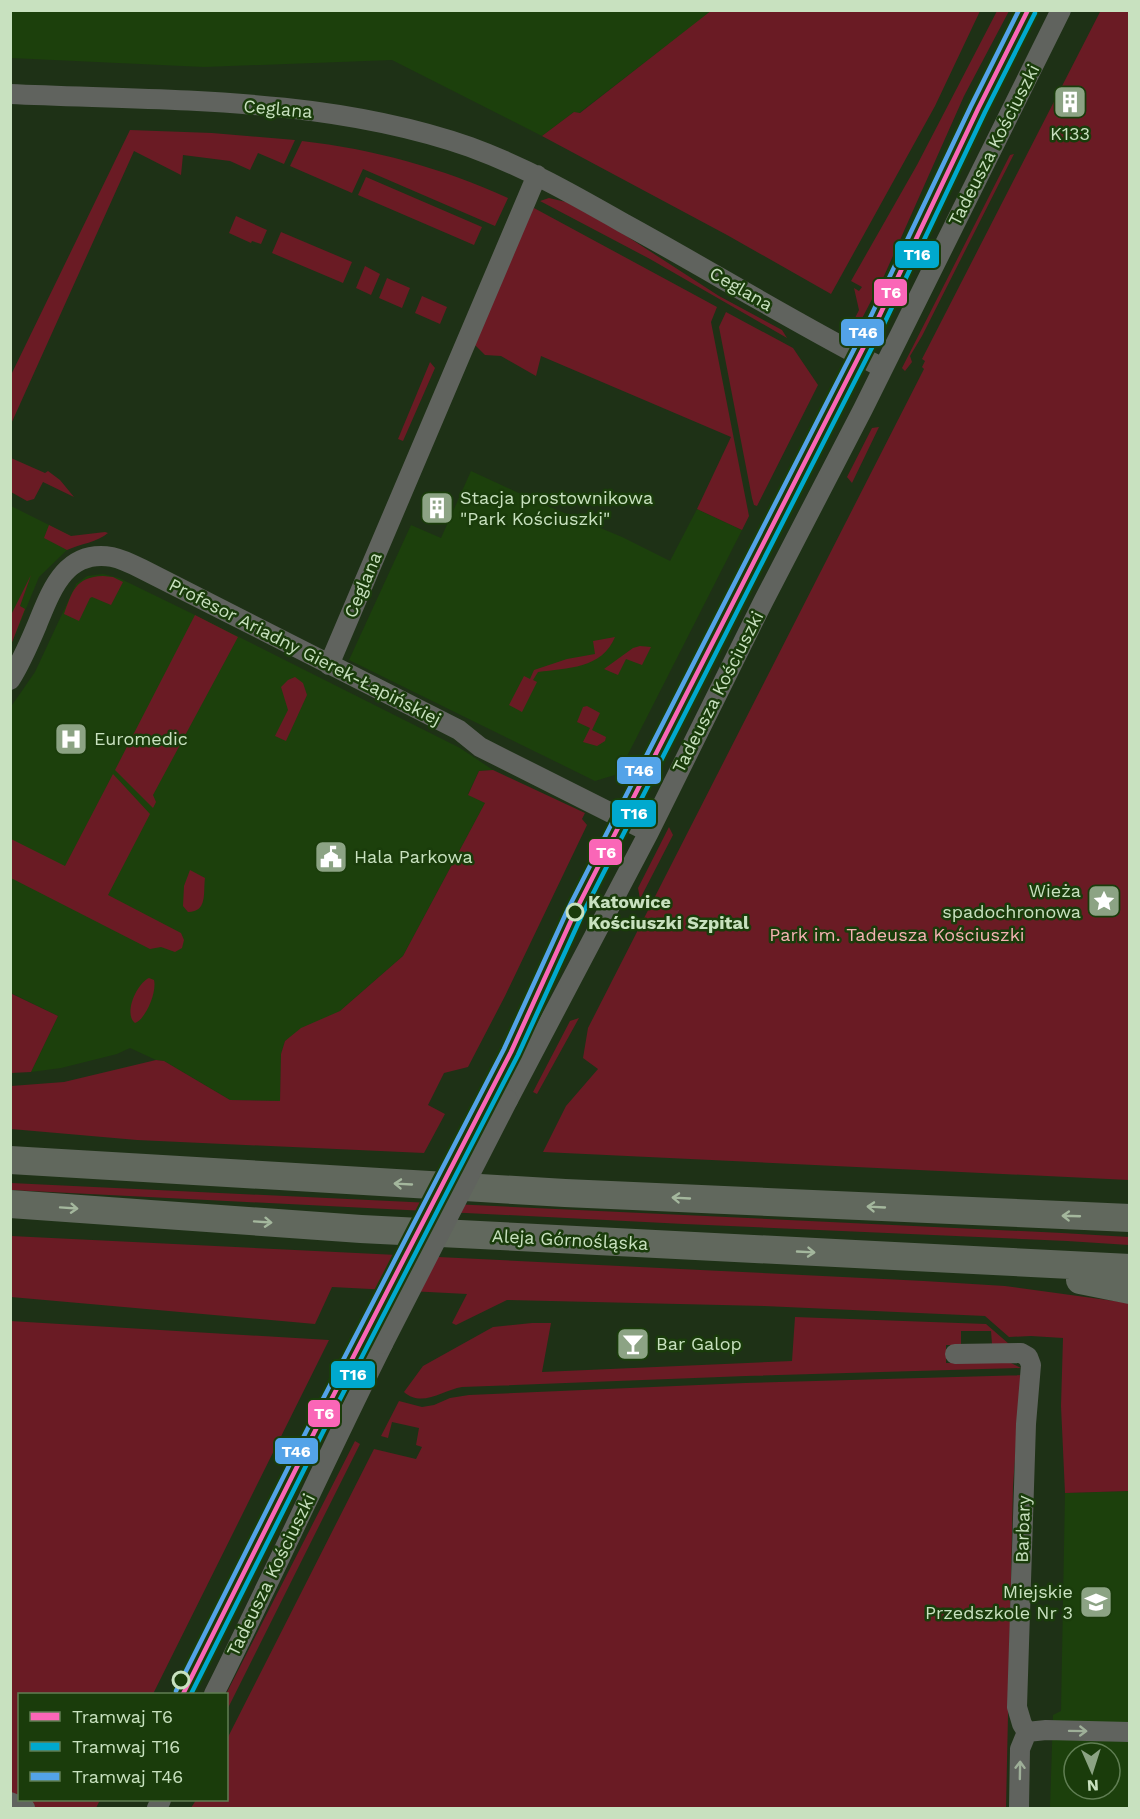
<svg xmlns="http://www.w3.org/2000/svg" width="1140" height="1819" font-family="'Work Sans',sans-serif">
<rect width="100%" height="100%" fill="#1e3116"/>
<path fill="#1c400c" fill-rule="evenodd" d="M 11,11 L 712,11 L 579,113 L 574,112 L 542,136 L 392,60 L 204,67 L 11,58 Z
M 471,471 L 545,505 L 622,537 L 670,561 L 697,509 L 742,530 L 618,774 L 595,781 L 349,660 L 411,525 L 441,538 Z
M 11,506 L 71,536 L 67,550 L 39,577 L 11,645 Z
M 103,574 L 119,578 L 195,615 L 460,748 L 493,770 L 479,771 L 468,794 L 485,803 L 403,956 L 340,1011 L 285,1041 L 281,1054 L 280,1101 L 230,1100 L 164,1061 L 156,1060 L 130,1048 L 117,1054 L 61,1068 L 31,1072 L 58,1016 L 11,993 L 10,708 L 35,672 L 76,584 L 87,576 Z
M 1129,1491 L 1129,1808 L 1050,1808 L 1053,1715 L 1061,1711 L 1065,1493 ZM 1074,1753 L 1110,1753 L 1110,1789 L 1074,1789 Z"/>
<path fill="#6a1b24" d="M 712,10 L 980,11 L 935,106 L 831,294 L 727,235 L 542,136 L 574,112 L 580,113 Z
M 1101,10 L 1130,11 L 1129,1180 L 543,1152 L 566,1106 L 598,1069 L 583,1058 L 588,1028 L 924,369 L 922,367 L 925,361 L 922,359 Z
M 997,11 L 1009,11 L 964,96 L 884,276 L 856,330 L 853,330 L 852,324 L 859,310 L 854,288 L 859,291 L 862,287 L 851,281 L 917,165 Z
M 130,130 L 212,133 L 295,140 L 284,164 L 258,153 L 250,170 L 230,161 L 183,155 L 181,175 L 134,151 L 11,424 L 11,375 Z
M 302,141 C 373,149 442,168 508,198 L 495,226 L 363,169 L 352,193 L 290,166 Z
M 1014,154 L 922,336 L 910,356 L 912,362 L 905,371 L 902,368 L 1010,155 Z
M 366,177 L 482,227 L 474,245 L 358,195 Z
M 549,198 L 566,202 L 614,228 L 719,296 L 782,330 L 787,338 L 650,259 L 540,201 Z
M 534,208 L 717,307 L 711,322 L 749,516 L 742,530 L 697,509 L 731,437 L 541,356 L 536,376 L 501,356 L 485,355 L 475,345 L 529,214 Z
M 236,216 L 267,230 L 261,244 L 252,241 L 251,243 L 229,233 Z
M 281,232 L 352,262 L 343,283 L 272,253 Z
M 365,266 L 380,274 L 371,295 L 356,288 Z
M 387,278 L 410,288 L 402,308 L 379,298 Z
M 422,296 L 447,307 L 440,324 L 415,313 Z
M 726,312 L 793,348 L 818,385 L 757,506 L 754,505 L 752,498 L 719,327 Z
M 430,362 L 435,368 L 403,441 L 398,439 Z
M 879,427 L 852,483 L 847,477 L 872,428 Z
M 11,458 L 45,473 L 48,471 L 60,480 L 74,497 L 43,482 L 34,499 L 27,501 L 11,492 Z
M 49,525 L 71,536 L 105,532 L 108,533 C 98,542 80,544 67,550 L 44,538 Z
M 31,575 L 20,606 L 25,609 L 11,645 L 11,615 Z
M 103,576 L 113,577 L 123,582 L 111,605 L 92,597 L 90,598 L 79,621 L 64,614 C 72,592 75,577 103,576 Z
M 195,615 L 238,637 L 153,795 L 156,802 L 153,808 L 115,770 Z
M 615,637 C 602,669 567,668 538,672 L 533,680 L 537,682 L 522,712 L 509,705 L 524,676 L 530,679 L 534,670 L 567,659 L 595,654 L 593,641 Z
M 640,646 L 651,647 L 642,665 L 626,659 L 618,675 L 604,669 L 633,648 Z
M 295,677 L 303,683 L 307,695 L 286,741 L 275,736 L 288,710 L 281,687 L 288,680 Z
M 587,706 L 600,713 L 592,730 L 606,737 L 605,741 L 597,746 L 583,742 L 590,728 L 577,722 L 583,707 Z
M 493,770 L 585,813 L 582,819 L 587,825 L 505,996 L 468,1067 L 444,1073 L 428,1105 L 445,1114 L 424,1153 L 137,1140 L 11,1129 L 11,1086 L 64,1082 L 156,1060 L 164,1061 L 230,1100 L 280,1101 L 281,1054 L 285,1041 L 301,1028 L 340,1011 L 403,956 L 485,803 L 468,795 L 479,771 Z
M 113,774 L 150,814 L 108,895 L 181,933 L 184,940 L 182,948 L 175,952 L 161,947 L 150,949 L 11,878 L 11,839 L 65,866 Z
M 669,827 L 673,835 L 640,899 L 638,888 Z
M 190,870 L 205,878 C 203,892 208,912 188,912 L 183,906 L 184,886 Z
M 149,978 L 154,980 C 157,992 146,1019 135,1023 C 123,1014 137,983 149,978 Z
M 10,993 L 58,1016 L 31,1072 L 11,1073 Z
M 579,1018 L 537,1094 L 533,1092 L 570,1021 Z
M 11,1183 L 1062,1233 L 1129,1237 L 1129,1245 L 1067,1241 L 684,1224 L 11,1190 Z
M 11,1236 L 924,1281 L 1005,1286 L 1129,1303 L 1129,1491 L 1065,1493 L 1061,1406 L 1063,1338 L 1031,1336 L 1009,1337 L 985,1316 L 764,1306 L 507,1300 L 456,1325 L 452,1323 L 467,1294 L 332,1287 L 315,1324 L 11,1297 Z
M 795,1317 L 986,1324 L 1009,1344 L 992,1344 L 991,1331 L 961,1331 L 961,1345 L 946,1345 L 946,1363 L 1009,1362 L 1021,1368 L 746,1376 L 462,1387 C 443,1390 422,1408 404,1392 L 423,1366 L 493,1327 L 532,1323 L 551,1323 L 542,1372 L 792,1361 Z
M 10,1321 L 329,1340 L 153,1694 L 20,1694 L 20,1800 L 100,1800 L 96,1808 L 36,1808 L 11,1796 Z
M 1025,1375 L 1017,1430 L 1013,1486 L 1006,1808 L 191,1808 L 196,1800 L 226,1800 L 227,1739 L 374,1449 L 416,1459 L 422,1447 L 416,1445 L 419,1428 L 392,1422 L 388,1438 L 381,1436 L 399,1401 L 422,1407 L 434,1405 L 450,1398 L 469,1395 L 745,1383 Z
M 355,1441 L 360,1444 L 227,1710 L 226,1694 Z"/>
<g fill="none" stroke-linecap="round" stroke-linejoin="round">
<path stroke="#60635e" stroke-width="20" d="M 10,94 C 163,101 324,96 470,147 C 525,167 574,195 625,224 C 711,271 795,323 883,368
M 329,665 L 537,175
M 10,680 C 21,663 29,644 37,625 C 51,591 65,549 112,557 C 122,559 132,564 142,569 L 459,730 L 480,747 L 649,832
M 508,1100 L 649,832 L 763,602 L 863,409 L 1061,10
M 955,1354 L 1021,1353 L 1028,1357 L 1031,1365 L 1026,1424 L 1017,1707 L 1022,1724 L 1027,1732
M 214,1694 C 272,1578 325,1460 383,1344
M 1027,1732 L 1046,1730 L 1130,1732
M 10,1802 L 25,1808
M 157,1808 L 161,1800
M 1019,1808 L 1020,1749 L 1027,1732"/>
<path stroke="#61685d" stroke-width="28" d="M 10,1160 L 565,1193 L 1130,1218
M 10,1204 L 361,1229 L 1130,1268
M 1080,1280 L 1130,1290"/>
<path stroke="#60635e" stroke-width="20" d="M 383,1344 L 508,1100"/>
<g stroke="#1a3c0b" stroke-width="9">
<path id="tram-1" d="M 183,1694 L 317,1427 L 511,1052 L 575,912 L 876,323 L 978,109 L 1028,10"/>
</g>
<g stroke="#1a3c0b" stroke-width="9">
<path id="tram-2" d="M 191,1694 L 324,1430 L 518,1055 L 582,915 L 883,326 L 985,112 L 1035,13"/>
</g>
<g stroke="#1a3c0b" stroke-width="9">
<path id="tram-3" d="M 176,1691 L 310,1424 L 504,1049 L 568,909 L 869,320 L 971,106 L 1019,10"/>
</g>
<use href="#tram-1" stroke="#fa66b7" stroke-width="4.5"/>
<use href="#tram-2" stroke="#00a9ce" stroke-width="4.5"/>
<use href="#tram-3" stroke="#53a3e8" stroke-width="4.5"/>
</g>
<defs><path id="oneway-shaft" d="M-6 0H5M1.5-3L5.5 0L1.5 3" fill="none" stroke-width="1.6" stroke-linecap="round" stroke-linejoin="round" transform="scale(1.5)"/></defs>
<g stroke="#a4b79d">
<use href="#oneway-shaft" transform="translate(403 1184) rotate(-177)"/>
<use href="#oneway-shaft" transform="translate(681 1198) rotate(-177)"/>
<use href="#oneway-shaft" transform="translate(876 1207) rotate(-177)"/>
<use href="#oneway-shaft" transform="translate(69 1208) rotate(4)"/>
<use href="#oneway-shaft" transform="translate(1071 1216) rotate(-178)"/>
<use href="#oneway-shaft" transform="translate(263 1222) rotate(4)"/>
<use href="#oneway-shaft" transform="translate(806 1252) rotate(3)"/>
</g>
<g stroke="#9eaf98">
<use href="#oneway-shaft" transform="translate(1078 1731) rotate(1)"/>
<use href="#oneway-shaft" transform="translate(1020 1770) rotate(-89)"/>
</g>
<defs>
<g id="building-square" transform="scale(1.725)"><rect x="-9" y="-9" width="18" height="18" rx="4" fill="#8ca384" stroke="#1a3c0b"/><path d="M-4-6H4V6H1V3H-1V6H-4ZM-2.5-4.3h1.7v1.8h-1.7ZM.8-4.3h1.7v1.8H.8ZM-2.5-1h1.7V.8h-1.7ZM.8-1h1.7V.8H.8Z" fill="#fff"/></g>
<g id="hospital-square" transform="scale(1.725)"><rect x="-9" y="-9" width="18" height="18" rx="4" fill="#8ca384" stroke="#1a3c0b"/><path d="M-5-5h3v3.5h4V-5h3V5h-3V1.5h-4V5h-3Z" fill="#fff"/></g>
<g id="civic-square" transform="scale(1.725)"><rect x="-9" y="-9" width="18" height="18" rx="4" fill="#8ca384" stroke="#1a3c0b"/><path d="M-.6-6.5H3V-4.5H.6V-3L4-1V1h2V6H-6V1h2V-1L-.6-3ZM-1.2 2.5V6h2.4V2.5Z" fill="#fff"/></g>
<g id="sight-square" transform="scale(1.725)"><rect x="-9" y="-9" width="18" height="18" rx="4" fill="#8ca384" stroke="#1a3c0b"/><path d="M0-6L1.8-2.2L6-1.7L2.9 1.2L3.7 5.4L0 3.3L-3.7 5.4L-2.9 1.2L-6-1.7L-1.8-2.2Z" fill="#fff"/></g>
<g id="bar-square" transform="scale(1.725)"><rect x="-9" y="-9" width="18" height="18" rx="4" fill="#8ca384" stroke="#1a3c0b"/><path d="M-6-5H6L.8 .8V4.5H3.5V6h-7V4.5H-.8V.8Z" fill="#fff"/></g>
<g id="school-square" transform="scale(1.725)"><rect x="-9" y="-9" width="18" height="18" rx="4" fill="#8ca384" stroke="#1a3c0b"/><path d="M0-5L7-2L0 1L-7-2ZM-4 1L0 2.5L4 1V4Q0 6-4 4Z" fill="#fff"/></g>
</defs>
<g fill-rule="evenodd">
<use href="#building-square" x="1070" y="102"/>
<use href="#building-square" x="437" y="508"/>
<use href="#hospital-square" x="71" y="739"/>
<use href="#civic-square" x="331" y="857"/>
<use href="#sight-square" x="1104" y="901"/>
<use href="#bar-square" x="633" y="1344"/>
<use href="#school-square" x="1096" y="1602"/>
</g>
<g fill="#1a3c0b" stroke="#c8e1bf" stroke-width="3">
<circle cx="575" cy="912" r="8"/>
<circle cx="181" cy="1680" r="8"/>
</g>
<g text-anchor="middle" stroke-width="5" stroke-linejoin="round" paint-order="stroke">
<g font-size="18" fill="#c8e1bf" stroke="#1a3c0b">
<text transform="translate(278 109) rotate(5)" y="6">Ceglana</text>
<text transform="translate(994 145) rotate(-63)" y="6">Tadeusza Kościuszki</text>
<text transform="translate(741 289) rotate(30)" y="6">Ceglana</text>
<text transform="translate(363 585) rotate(-67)" y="6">Ceglana</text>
<text transform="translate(305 652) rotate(27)" y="6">Profesor Ariadny Gierek-Łapińskiej</text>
<text transform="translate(718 692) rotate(-63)" y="6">Tadeusza Kościuszki</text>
<text transform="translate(570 1240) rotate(3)" y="6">Aleja Górnośląska</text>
<text transform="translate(1023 1529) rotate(-88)" y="6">Barbary</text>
<text transform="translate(271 1575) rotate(-64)" y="6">Tadeusza Kościuszki</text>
</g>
<g font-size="18" fill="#c8e1bf" stroke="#1a3c0b" text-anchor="start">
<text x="1070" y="140" text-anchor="middle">K133</text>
<text x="460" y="504">Stacja prostownikowa<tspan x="460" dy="21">"Park Kościuszki"</tspan></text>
<text x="94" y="745">Euromedic</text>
<text x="354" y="863">Hala Parkowa</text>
<text x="1081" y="897" text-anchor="end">Wieża<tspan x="1081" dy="21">spadochronowa</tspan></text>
<text x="656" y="1350">Bar Galop</text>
<text x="1073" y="1598" text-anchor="end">Miejskie<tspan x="1073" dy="21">Przedszkole Nr 3</tspan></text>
</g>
<g font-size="18" font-weight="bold" fill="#c8e1bf" stroke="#1a3c0b" text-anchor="start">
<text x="588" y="908">Katowice<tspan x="588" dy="21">Kościuszki Szpital</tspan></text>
</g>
<g font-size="18" fill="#f5b2b3" stroke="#1a3c0b">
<text x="897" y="941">Park im. Tadeusza Kościuszki</text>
</g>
</g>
<g stroke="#1a3c0b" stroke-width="2">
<rect x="894" y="240" width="46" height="29" rx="6" fill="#00a9ce"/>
<rect x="873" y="278" width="35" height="29" rx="6" fill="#fa66b7"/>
<rect x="840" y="318" width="45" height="29" rx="6" fill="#53a3e8"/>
<rect x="616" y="756" width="46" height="29" rx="6" fill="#53a3e8"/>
<rect x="611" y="799" width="46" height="29" rx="6" fill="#00a9ce"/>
<rect x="588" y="838" width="35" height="28" rx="6" fill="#fa66b7"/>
<rect x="330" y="1360" width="46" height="29" rx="6" fill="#00a9ce"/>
<rect x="307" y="1399" width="34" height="29" rx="6" fill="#fa66b7"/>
<rect x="274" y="1437" width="45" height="28" rx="6" fill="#53a3e8"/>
</g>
<g font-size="16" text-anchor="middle" font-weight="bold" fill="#fff">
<text x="917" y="260">T16</text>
<text x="891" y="298">T6</text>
<text x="863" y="338">T46</text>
<text x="639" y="776">T46</text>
<text x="634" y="819">T16</text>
<text x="606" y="858">T6</text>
<text x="353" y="1380">T16</text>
<text x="324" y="1419">T6</text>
<text x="296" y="1457">T46</text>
</g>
<rect width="1140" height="1819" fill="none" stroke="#c8e1bf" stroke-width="24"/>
<rect x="18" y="1693" width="210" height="108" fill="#1a3c0b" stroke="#607e53" stroke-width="1.5"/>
<rect x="30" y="1712" width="30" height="9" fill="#fa66b7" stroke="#607e53" stroke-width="1.5"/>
<text x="72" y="1723" font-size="18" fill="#c8e1bf">Tramwaj T6</text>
<rect x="30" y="1742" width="30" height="9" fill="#00a9ce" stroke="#607e53" stroke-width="1.5"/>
<text x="72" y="1753" font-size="18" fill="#c8e1bf">Tramwaj T16</text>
<rect x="30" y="1772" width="30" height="9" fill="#53a3e8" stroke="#607e53" stroke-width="1.5"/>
<text x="72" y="1783" font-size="18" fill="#c8e1bf">Tramwaj T46</text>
<g transform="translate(1092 1771) rotate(177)"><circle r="28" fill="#1a3c0b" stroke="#607e53" stroke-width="1.5"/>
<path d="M0-4.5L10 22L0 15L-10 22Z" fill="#8ca384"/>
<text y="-9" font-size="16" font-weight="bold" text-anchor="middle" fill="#c8e1bf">N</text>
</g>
</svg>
